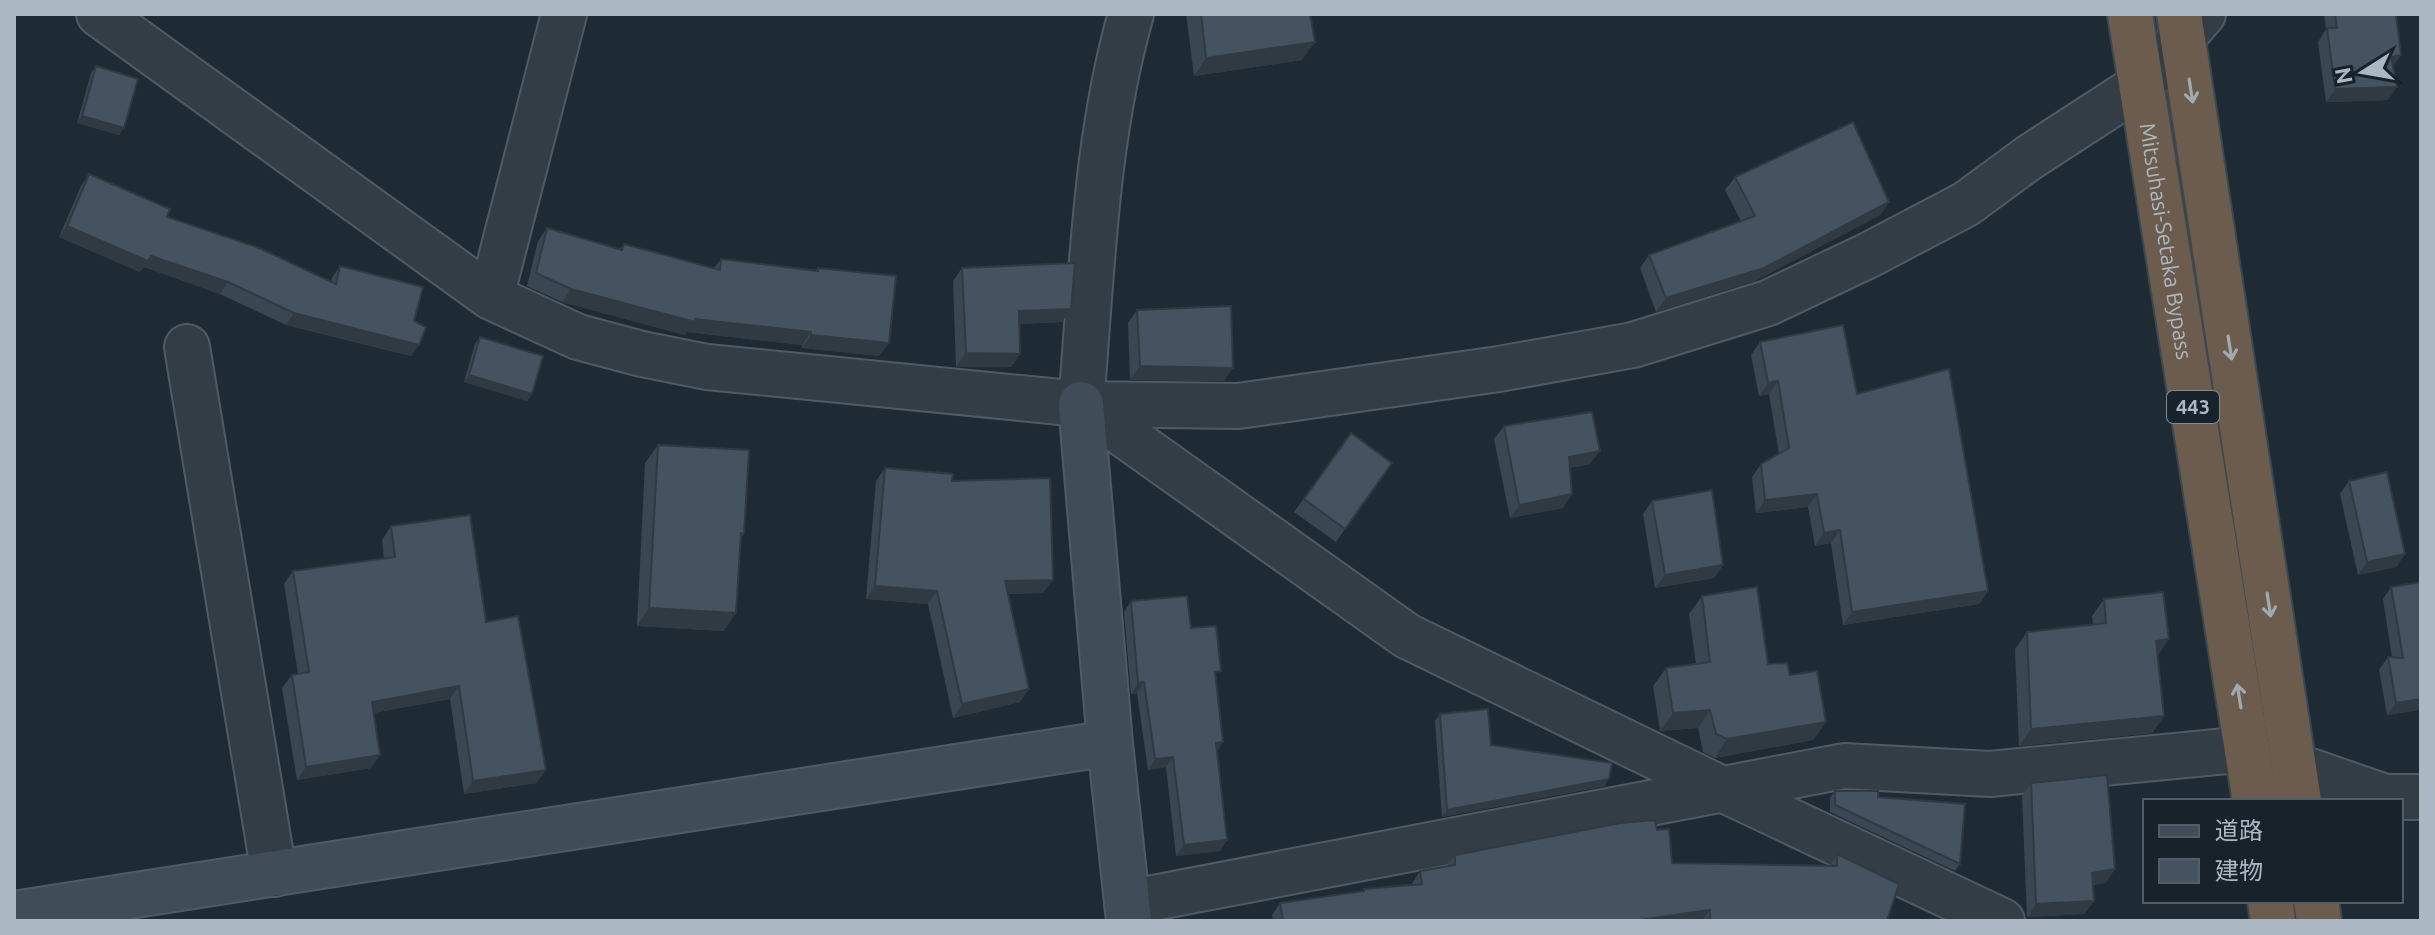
<svg xmlns="http://www.w3.org/2000/svg" width="2435" height="935" font-family="Ubuntu,'Noto Sans JP',sans-serif">
<rect width="100%" height="100%" fill="#1e2b35"/>
<g fill="none" stroke-linecap="round" stroke-linejoin="round">
<g stroke="#4f5b64" stroke-width="48">
<path id="street" d="M 99,14 L 491,297 L 578,337 L 642,354 L 707,367 L 1081,404 L 1238,406 L 1499,369 L 1633,345 L 1768,303 L 1869,255 L 1966,204 L 2030,157 L 2141,85 L 2203,14
M 491,297 L 564,14
M 187,347 L 274,874
M 1081,404 L 1407,636 L 1722,789 L 2002,921
M 1081,404 C 1092,274 1095,140 1131,14
M 1127,903 L 1844,766 L 1990,774 L 2247,749 L 2385,797 L 2421,797"/>
</g>
<g stroke="#4f5b64" stroke-width="48">
<path id="secondary" d="M 1081,404 L 1110,743 L 1129,921
M 14,914 L 1110,743"/>
</g>
<g stroke="#3c4850" stroke-width="48">
<g id="highway">
<path id="s1" d="M 2130,14 L 2255,801"/>
<path d="M 2179,14 L 2299,801"/>
<path d="M 2270,901 L 2273,921"/>
<path d="M 2316,901 L 2319,921"/>
</g>
</g>
<use href="#street" stroke="#323d46" stroke-width="44"/>
<use href="#secondary" stroke="#404d59" stroke-width="44"/>
<use href="#highway" stroke="#6c5c4e" stroke-width="44"/>
</g>
<path fill="#3a4752" d="M 1186,14 L 1310,14 L 1302,60 L 1194,76 Z
M 2324,14 L 2396,14 L 2401,55 L 2393,66 L 2388,100 L 2326,102 L 2318,42 L 2326,29 Z
M 96,66 L 124,128 L 119,135 L 77,123 L 91,73 Z
M 89,174 L 167,217 L 331,282 L 332,278 L 340,266 L 414,321 L 411,356 L 286,325 L 220,294 L 144,267 L 140,272 L 59,237 L 81,186 Z
M 1735,177 L 1889,202 L 1880,215 L 1755,281 L 1656,312 L 1640,268 L 1649,255 L 1741,221 L 1725,190 Z
M 547,228 L 620,249 L 624,244 L 714,268 L 721,259 L 816,270 L 818,268 L 879,356 L 802,348 L 802,345 L 687,332 L 685,335 L 562,302 L 527,286 L 538,241 Z
M 962,268 L 1071,309 L 1062,322 L 1019,324 L 1011,367 L 956,367 L 953,281 Z
M 1137,310 L 1224,381 L 1130,380 L 1128,323 Z
M 480,337 L 532,394 L 527,401 L 464,382 L 475,344 Z
M 1760,342 L 1857,394 L 1988,591 L 1979,604 L 1843,625 L 1831,543 L 1815,546 L 1808,507 L 1756,513 L 1752,477 L 1761,464 L 1779,454 L 1769,394 L 1759,396 L 1751,355 Z
M 1504,426 L 1590,464 L 1570,468 L 1563,508 L 1510,518 L 1494,439 Z
M 1351,433 L 1392,463 L 1336,542 L 1294,512 Z
M 658,445 L 744,533 L 741,538 L 724,631 L 637,626 L 645,463 Z
M 885,468 L 952,481 L 1043,593 L 1008,594 L 1020,702 L 953,718 L 928,604 L 866,599 L 876,481 Z
M 2349,481 L 2405,554 L 2396,567 L 2358,575 L 2340,494 Z
M 1652,501 L 1723,565 L 1714,578 L 1655,588 L 1643,514 Z
M 391,526 L 486,622 L 537,783 L 464,794 L 450,699 L 373,713 L 371,768 L 297,780 L 282,688 L 292,675 L 298,674 L 284,584 L 293,571 L 384,558 L 382,540 Z
M 2421,582 L 2421,726 L 2419,710 L 2387,715 L 2379,670 L 2388,657 L 2392,658 L 2383,599 L 2391,587 Z
M 1702,596 L 1768,664 L 1790,675 L 1826,722 L 1813,740 L 1715,758 L 1703,752 L 1698,728 L 1660,731 L 1653,686 L 1666,668 L 1696,664 L 1689,614 Z
M 2104,599 L 2158,656 L 2164,716 L 2152,733 L 2019,746 L 2015,649 L 2027,632 L 2093,625 L 2092,616 Z
M 1131,601 L 1191,628 L 1215,679 L 1223,742 L 1217,752 L 1220,851 L 1176,856 L 1166,767 L 1148,770 L 1137,693 L 1131,694 L 1124,612 Z
M 1440,714 L 1491,745 L 1605,786 L 1442,817 L 1435,721 Z
M 2031,783 L 2106,883 L 2092,885 L 2094,901 L 2084,914 L 2027,917 L 2022,796 Z
M 1835,791 L 1960,864 L 1955,871 L 1830,812 L 1830,798 Z
M 1657,830 L 1672,863 L 1830,866 L 1837,854 L 1887,921 L 1273,921 L 1272,915 L 1280,903 L 1362,892 L 1364,889 L 1411,885 L 1420,871 L 1447,866 L 1455,855 Z"/>
<path fill="#303a42" d="M 1315,42 L 1302,60 L 1194,76 L 1206,58 Z
M 2401,55 L 2392,68 L 2391,57 Z
M 2397,87 L 2388,100 L 2326,102 L 2335,89 Z
M 82,116 L 124,128 L 119,135 L 77,123 Z
M 1889,202 L 1880,215 L 1755,281 L 1656,312 L 1666,298 Z
M 67,226 L 151,256 L 228,282 L 220,294 L 144,267 L 140,272 L 59,237 Z
M 571,289 L 695,319 L 811,332 L 802,345 L 687,332 L 685,335 L 562,302 Z
M 1071,309 L 1062,322 L 1010,324 L 1019,311 Z
M 294,313 L 419,345 L 411,356 L 286,325 Z
M 811,335 L 889,343 L 879,356 L 802,348 Z
M 966,353 L 1020,354 L 1011,367 L 956,367 Z
M 1140,366 L 1233,368 L 1224,381 L 1130,380 Z
M 469,375 L 532,394 L 527,401 L 464,382 Z
M 1778,381 L 1769,394 L 1759,396 L 1768,383 Z
M 1600,451 L 1590,464 L 1560,470 L 1569,457 Z
M 1572,494 L 1563,508 L 1510,518 L 1519,505 Z
M 1817,494 L 1808,507 L 1756,513 L 1765,500 Z
M 1840,530 L 1831,543 L 1815,546 L 1824,533 Z
M 2405,554 L 2396,567 L 2358,575 L 2367,562 Z
M 1723,565 L 1714,578 L 1655,588 L 1665,575 Z
M 1053,580 L 1043,593 L 996,594 L 1005,581 Z
M 875,586 L 937,591 L 928,604 L 866,599 Z
M 1988,591 L 1979,604 L 1843,625 L 1852,612 Z
M 649,608 L 736,613 L 724,631 L 637,626 Z
M 2169,639 L 2157,657 L 2156,641 Z
M 1144,682 L 1137,693 L 1131,694 L 1138,683 Z
M 459,686 L 450,699 L 362,715 L 372,702 Z
M 1029,689 L 1020,702 L 953,718 L 962,704 Z
M 2421,699 L 2421,708 L 2419,710 L 2387,715 L 2396,703 Z
M 1710,710 L 1698,728 L 1660,731 L 1673,713 Z
M 2164,716 L 2152,733 L 2019,746 L 2031,729 Z
M 1826,722 L 1813,740 L 1715,758 L 1727,739 Z
M 1223,742 L 1216,753 L 1216,743 Z
M 380,755 L 371,768 L 297,780 L 306,767 Z
M 1173,757 L 1166,767 L 1148,770 L 1155,759 Z
M 546,770 L 537,783 L 464,794 L 473,781 Z
M 1609,779 L 1605,786 L 1442,817 L 1447,810 Z
M 1227,840 L 1220,851 L 1176,856 L 1184,845 Z
M 2115,869 L 2106,883 L 2082,886 L 2092,873 Z
M 2094,901 L 2084,914 L 2027,917 L 2036,904 Z
M 1710,910 L 1702,921 L 1633,921 Z"/>
<path fill="#44535f" stroke="#303a42" stroke-width="2" d="M 1201,14 L 1310,14 L 1315,42 L 1206,58 Z
M 2335,14 L 2396,14 L 2401,55 L 2391,57 L 2397,87 L 2335,89 L 2327,28 L 2337,28 Z
M 96,66 L 138,79 L 124,128 L 82,116 Z
M 1853,122 L 1889,202 L 1764,268 L 1666,298 L 1649,255 L 1755,216 L 1735,177 Z
M 89,174 L 170,209 L 167,217 L 259,248 L 336,284 L 340,266 L 423,287 L 414,321 L 426,327 L 419,345 L 294,313 L 228,282 L 151,256 L 148,261 L 67,226 Z
M 547,228 L 622,250 L 624,244 L 720,270 L 721,259 L 818,271 L 818,268 L 896,276 L 889,343 L 811,335 L 811,332 L 695,319 L 695,322 L 571,289 L 536,273 Z
M 1075,263 L 1071,309 L 1019,311 L 1020,354 L 966,353 L 962,268 Z
M 1231,306 L 1233,368 L 1140,366 L 1137,310 Z
M 1843,325 L 1857,394 L 1949,369 L 1988,591 L 1852,612 L 1840,530 L 1824,533 L 1817,494 L 1765,500 L 1761,464 L 1789,448 L 1778,381 L 1768,383 L 1760,342 Z
M 480,337 L 543,356 L 532,394 L 469,375 Z
M 1592,412 L 1600,451 L 1569,457 L 1572,494 L 1519,505 L 1504,426 Z
M 1351,433 L 1392,463 L 1345,529 L 1304,499 Z
M 658,445 L 749,450 L 744,533 L 741,533 L 736,613 L 649,608 Z
M 885,468 L 953,474 L 952,481 L 1050,478 L 1053,580 L 1005,581 L 1029,689 L 962,704 L 937,591 L 875,586 Z
M 2387,472 L 2405,554 L 2367,562 L 2349,481 Z
M 1712,490 L 1723,565 L 1665,575 L 1652,501 Z
M 470,515 L 486,622 L 518,616 L 546,770 L 473,781 L 459,686 L 372,702 L 380,755 L 306,767 L 292,675 L 309,672 L 293,571 L 395,557 L 391,526 Z
M 2421,582 L 2421,699 L 2396,703 L 2388,657 L 2403,658 L 2391,587 Z
M 1757,587 L 1768,664 L 1787,663 L 1790,675 L 1817,671 L 1826,722 L 1727,739 L 1716,734 L 1710,710 L 1673,713 L 1666,668 L 1710,662 L 1702,596 Z
M 2163,592 L 2169,639 L 2156,641 L 2164,716 L 2031,729 L 2027,632 L 2106,623 L 2104,599 Z
M 1187,596 L 1191,628 L 1216,626 L 1221,671 L 1215,672 L 1223,742 L 1216,743 L 1227,840 L 1184,845 L 1173,757 L 1155,759 L 1144,682 L 1138,683 L 1131,601 Z
M 1488,709 L 1491,745 L 1612,763 L 1609,779 L 1447,810 L 1440,714 Z
M 2107,775 L 2115,869 L 2092,873 L 2094,901 L 2036,904 L 2031,783 Z
M 1835,791 L 1878,791 L 1878,797 L 1965,804 L 1960,864 L 1835,805 Z
M 1655,820 L 1657,830 L 1669,829 L 1672,863 L 1837,866 L 1837,854 L 1899,884 L 1887,921 L 1710,921 L 1710,910 L 1633,921 L 1283,921 L 1280,903 L 1364,891 L 1364,889 L 1422,884 L 1420,871 L 1455,865 L 1455,855 L 1620,823 Z"/>
<defs><path id="oneway-shaft" d="M-6 0H5M1.5-3L5.5 0L1.5 3" fill="none" stroke-width="1.6" stroke-linecap="round" stroke-linejoin="round" transform="scale(2)"/></defs>
<g stroke="#a2aab1">
<use href="#oneway-shaft" transform="translate(2191 91) rotate(81)"/>
<use href="#oneway-shaft" transform="translate(2230 348) rotate(81)"/>
<use href="#oneway-shaft" transform="translate(2269 605) rotate(81)"/>
<use href="#oneway-shaft" transform="translate(2239 696) rotate(-99)"/>
</g>
<g text-anchor="middle" stroke-width="6" stroke-linejoin="round" paint-order="stroke">
<rect fill="#17222a" stroke="#7f8b95" stroke-width="2" x="2167" y="391" width="52" height="32" rx="6"/>
<g font-size="20" font-weight="bold" fill="#abb8c3">
<text x="2193" y="414">443</text>
</g>
<g font-size="22" fill="#abb8c3" stroke="#17222a">
<text dy="8" stroke="none"><textPath href="#s1" startOffset="230">Mitsuhasi-Setaka Bypass</textPath></text>
</g>
</g>
<rect width="2435" height="935" fill="none" stroke="#abb8c3" stroke-width="32"/>
<rect x="2143" y="799" width="260" height="104" fill="#17222a" stroke="#525e67" stroke-width="2"/>
<rect x="2159" y="825" width="40" height="12" fill="#404d59" stroke="#525e67" stroke-width="2"/>
<text x="2215" y="839" font-size="24" fill="#abb8c3">道路</text>
<rect x="2159" y="859" width="40" height="24" fill="#44535f" stroke="#525e67" stroke-width="2"/>
<text x="2215" y="879" font-size="24" fill="#abb8c3">建物</text>
<g transform="translate(2363 72) rotate(259)" stroke="#17222a" stroke-width="6" paint-order="stroke">
<path d="M0-6L14 30L0 20L-14 30Z" fill="#abb8c3"/>
<text y="-12" font-size="22" font-weight="bold" text-anchor="middle" fill="#abb8c3">N</text>
</g>
</svg>
